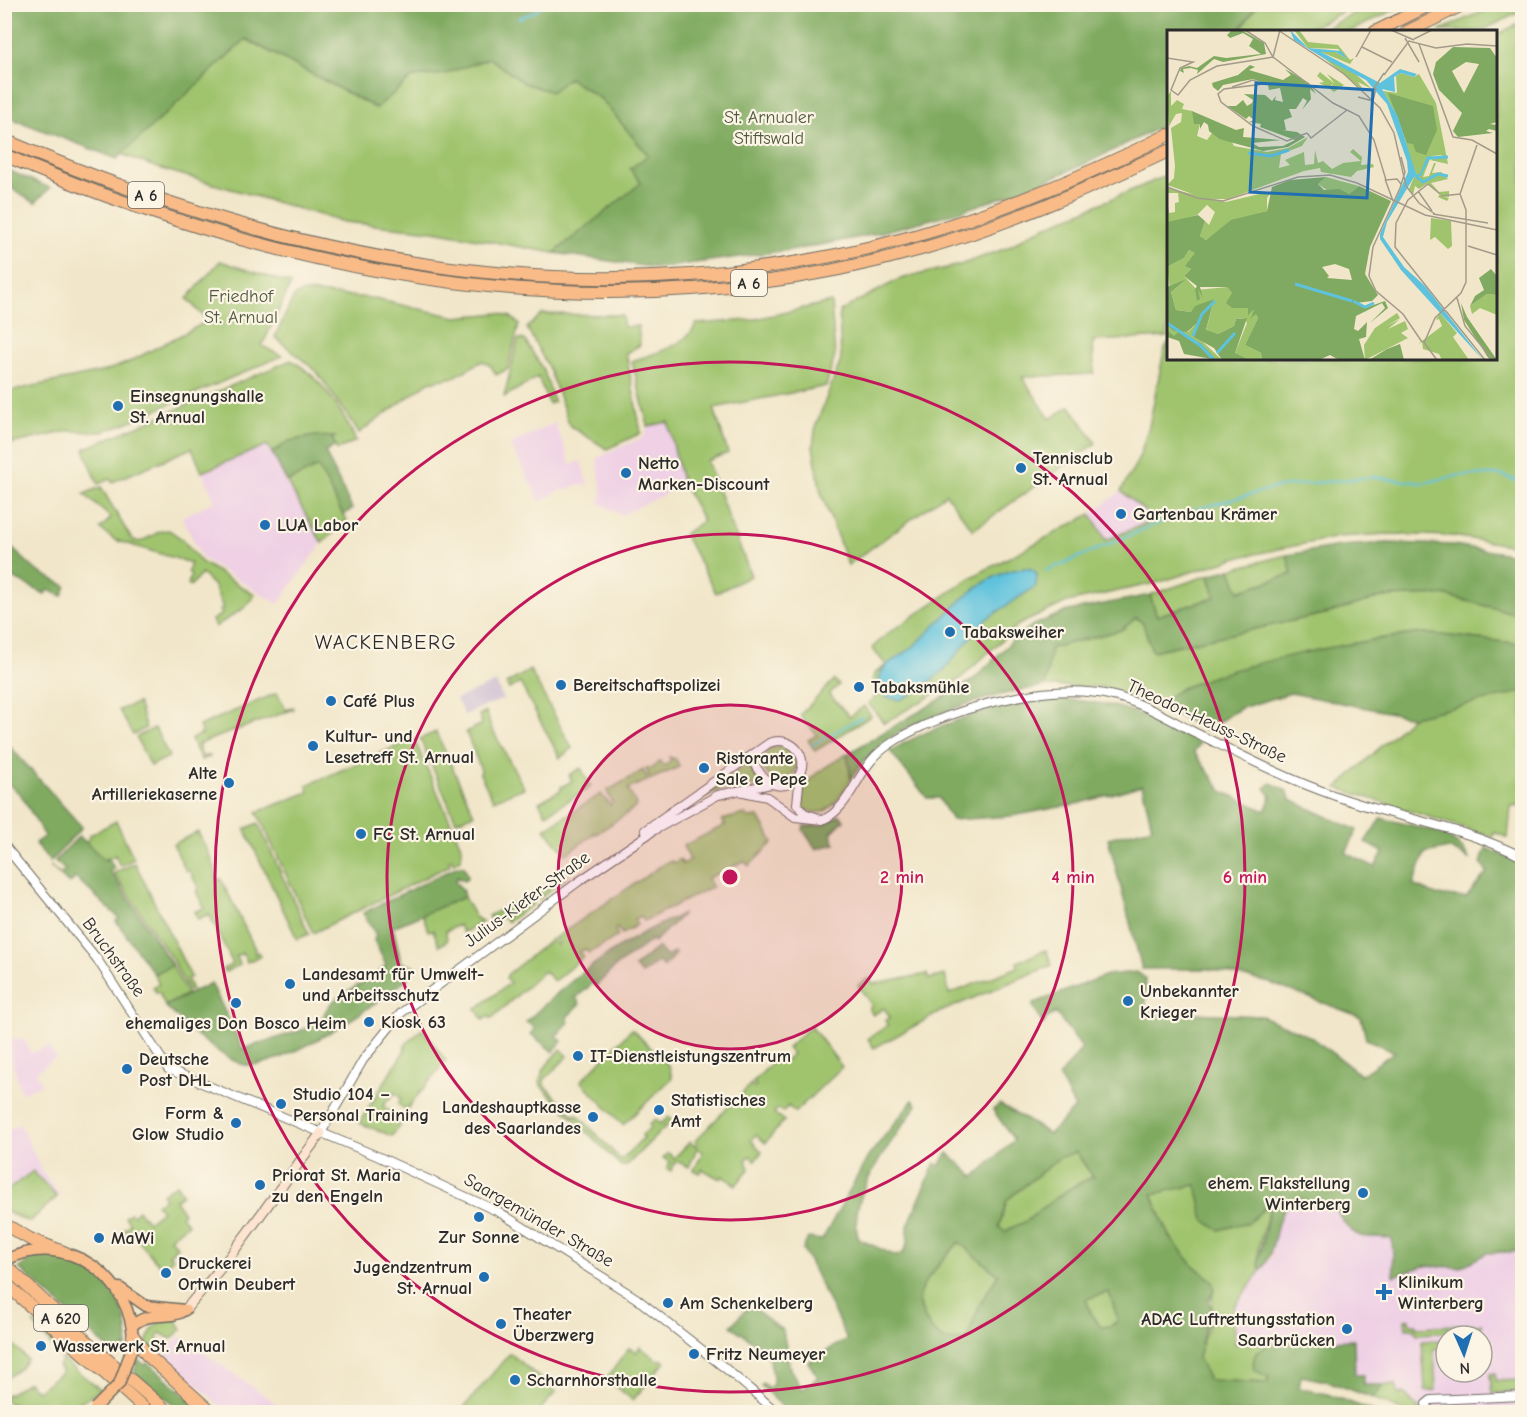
<svg xmlns="http://www.w3.org/2000/svg" width="1527" height="1417" font-family="'Comic Neue',sans-serif">
<rect width="100%" height="100%" fill="#fcf5e5"/>
<filter id="ink" filterUnits="userSpaceOnUse"><feTurbulence type="fractalNoise" baseFrequency=".0167" numOctaves="2"/><feDisplacementMap in="SourceGraphic" scale="12" xChannelSelector="R" yChannelSelector="G"/><feConvolveMatrix kernelMatrix="1 2 1 2 8 2 1 2 1" color-interpolation-filters="sRGB"/></filter>
<filter id="wash" filterUnits="userSpaceOnUse"><feTurbulence type="fractalNoise" baseFrequency=".008" numOctaves="4" result="noise"/><feDisplacementMap in="SourceGraphic" scale="24" xChannelSelector="R" yChannelSelector="G"/><feGaussianBlur stdDeviation="1.35" result="paint"/><feColorMatrix in="noise" values="0 0 0 0 0 0 0 0 0 0 0 0 0 0 0 0 0 1.4 0 .05"/><feComposite in="paint" operator="in"/></filter>
<g filter="url(#wash)">
<rect width="100%" height="100%" fill="#f1e6c9"/>
<path fill="#efd0e5" fill-rule="evenodd" d="M 668,421 L 682,482 L 665,494 L 622,515 L 599,503 L 602,494 L 597,458 L 644,437 L 648,426 Z
M 555,423 L 571,465 L 581,461 L 588,486 L 580,484 L 564,491 L 562,489 L 540,502 L 510,444 Z
M 267,445 L 322,543 L 278,604 L 202,558 L 182,517 L 215,501 L 202,472 Z
M 1121,491 L 1150,516 L 1152,521 L 1106,540 L 1091,514 Z
M 18,1039 L 25,1040 L 31,1053 L 48,1046 L 56,1057 L 36,1072 L 42,1084 L 21,1093 L 7,1042 Z
M 20,1124 L 43,1173 L 60,1195 L 29,1222 L 5,1211 L 4,1132 Z
M 1284,1185 L 1321,1195 L 1365,1238 L 1382,1236 L 1392,1239 L 1395,1276 L 1424,1266 L 1462,1267 L 1487,1253 L 1522,1251 L 1522,1412 L 1422,1412 L 1405,1393 L 1399,1395 L 1363,1385 L 1355,1375 L 1354,1340 L 1235,1345 L 1234,1307 L 1271,1257 ZM 1446,1336 L 1482,1336 L 1482,1372 L 1446,1372 Z
M 180,1336 L 275,1403 L 289,1412 L 227,1412 L 162,1352 Z"/>
<path fill="#cdbed2" d="M 496,682 L 503,699 L 464,715 L 456,699 Z"/>
<path fill="#a0c46e" stroke="#66784c" stroke-width="1.5" d="M 1257,5 L 1356,5 L 1305,31 L 1239,32 Z
M 1370,5 L 1404,5 L 1351,31 L 1319,31 Z
M 1496,5 L 1522,5 L 1522,11 L 1481,31 L 1439,31 Z
M 1522,22 L 1522,547 L 1453,536 L 1387,534 L 1338,537 L 1235,558 L 1160,582 L 1067,602 L 1018,625 L 960,679 L 884,723 L 868,703 L 880,693 L 872,682 L 874,674 L 886,665 L 872,648 L 887,634 L 972,577 L 1091,514 L 1106,540 L 1152,521 L 1150,516 L 1121,491 L 1139,458 L 1149,426 L 1164,351 L 1168,342 L 1168,358 L 1496,358 L 1496,35 Z
M 246,39 L 376,108 L 413,77 L 445,74 L 489,58 L 524,83 L 569,78 L 601,99 L 648,155 L 642,183 L 554,253 L 434,231 L 344,222 L 155,167 L 121,154 Z
M 1168,175 L 1168,337 L 1093,341 L 1094,374 L 1022,377 L 1050,419 L 1070,406 L 1096,443 L 973,530 L 946,494 L 848,565 L 821,493 L 813,446 L 816,425 L 841,360 L 839,311 L 900,279 L 960,265 L 1007,248 L 1033,232 Z
M 220,261 L 291,284 L 262,346 L 282,356 L 112,429 L 109,428 L 104,432 L 69,431 L 5,445 L 5,392 L 105,371 L 127,363 L 208,321 L 187,299 Z
M 304,292 L 370,298 L 456,317 L 499,313 L 511,317 L 519,324 L 508,369 L 496,375 L 491,366 L 482,361 L 454,377 L 429,382 L 359,433 L 317,372 L 275,337 L 294,296 Z
M 831,302 L 835,356 L 826,386 L 714,408 L 728,453 L 707,461 L 751,576 L 716,593 L 684,534 L 703,521 L 682,482 L 668,422 L 648,426 L 632,361 C 653,354 687,346 696,324 L 751,320 Z
M 542,314 L 622,315 L 624,327 L 638,326 L 640,345 L 626,353 L 641,433 L 607,449 L 570,426 L 549,369 L 527,328 Z
M 518,339 L 525,340 L 544,371 L 554,402 L 549,404 L 538,377 L 504,397 Z
M 291,360 C 320,376 343,411 356,441 L 337,450 L 332,438 C 309,434 291,439 272,453 L 267,445 L 202,472 L 192,448 L 112,482 L 110,479 L 98,484 L 84,449 Z
M 318,467 L 347,520 L 322,543 L 287,482 Z
M 101,487 L 132,540 L 140,542 L 161,531 L 169,530 L 182,539 L 201,562 L 255,595 L 244,608 L 215,627 L 212,620 L 222,614 L 220,610 L 223,608 L 214,586 L 202,574 L 190,586 L 188,585 L 191,574 L 188,572 L 191,563 L 115,540 L 100,529 L 111,518 L 84,494 Z
M 1287,555 L 1292,574 L 1238,591 L 1231,569 Z
M 1209,575 L 1215,597 L 1157,616 L 1150,595 Z
M 1443,595 L 1522,615 L 1522,644 L 1424,633 L 1382,638 L 1236,669 L 1181,688 L 1158,705 L 1101,687 L 1045,686 L 1051,648 L 1121,630 L 1136,618 L 1143,623 L 1152,651 L 1329,613 L 1382,597 Z
M 530,670 L 572,748 L 560,758 L 520,683 L 509,689 L 506,684 Z
M 834,680 L 839,685 L 829,694 L 850,717 L 864,706 L 871,716 L 815,751 L 808,740 L 817,735 L 800,715 Z
M 1518,692 L 1522,692 L 1522,805 L 1511,806 L 1508,838 L 1494,832 L 1493,837 L 1337,788 L 1412,717 Z
M 277,693 L 286,710 L 293,707 L 294,709 L 198,744 L 202,757 L 209,755 L 210,757 L 201,760 L 191,739 L 202,734 L 199,726 Z
M 138,703 L 146,728 L 133,735 L 119,710 Z
M 486,712 L 491,727 L 524,788 L 493,800 L 480,774 L 481,770 L 466,732 L 482,724 L 479,715 Z
M 155,728 L 169,757 L 150,766 L 136,737 Z
M 436,732 L 474,814 L 456,821 L 420,739 Z
M 414,739 L 462,848 L 461,859 L 454,863 L 452,859 L 449,860 L 450,865 L 313,933 L 257,812 L 309,792 L 307,785 Z
M763 763a17 17 0 1 1 34 0a17 17 0 1 1-34 0Z
M 847,754 L 851,779 C 840,798 826,824 802,807 C 797,779 826,767 847,754 Z
M 669,757 L 676,759 L 679,767 L 628,789 L 636,804 L 635,808 L 596,834 L 594,832 L 593,835 L 566,854 L 545,829 L 601,794 L 610,805 L 612,803 L 607,791 L 643,770 L 646,776 L 649,775 L 646,768 L 652,768 L 660,761 L 664,766 L 671,761 Z
M 749,763 L 761,785 L 722,789 L 701,798 L 700,796 Z
M 581,768 L 591,787 L 546,814 L 539,802 L 561,790 L 561,787 L 572,781 L 569,775 Z
M 745,814 L 748,818 L 759,817 L 773,842 L 749,866 L 744,861 L 708,878 L 712,887 L 644,921 L 641,916 L 634,919 L 637,925 L 622,934 L 617,928 L 615,930 L 618,936 L 589,953 L 585,949 L 579,952 L 583,957 L 554,981 L 544,971 L 491,1019 L 489,1016 L 483,1020 L 476,1009 L 510,983 L 506,978 L 508,974 L 552,939 L 557,945 L 559,943 L 555,938 L 665,863 L 672,861 L 674,863 L 680,859 L 683,864 L 690,860 L 683,846 L 725,825 L 722,820 Z
M 116,821 L 134,859 L 120,866 L 115,855 L 105,860 L 86,843 L 90,835 Z
M 258,823 L 309,934 L 297,939 L 245,829 Z
M 198,832 L 214,865 L 217,880 L 221,879 L 255,949 L 255,954 L 258,952 L 260,956 L 247,962 L 242,953 L 236,956 L 240,965 L 225,972 L 223,969 L 233,964 L 209,914 L 198,919 L 194,912 L 204,908 L 196,891 L 199,889 L 189,870 L 186,871 L 173,844 Z
M 135,863 L 191,977 L 187,979 L 192,990 L 188,991 L 173,961 L 114,873 Z
M 568,876 L 539,899 L 537,897 L 532,899 L 533,904 L 507,922 L 503,917 L 491,920 L 488,916 Z
M 464,897 L 475,917 L 483,922 L 463,933 L 459,925 L 446,931 L 447,941 L 439,946 L 433,930 L 428,931 L 422,914 Z
M 1046,950 L 1052,965 L 940,1012 L 874,1048 L 868,1039 L 888,1025 L 885,1021 L 890,1017 L 884,1008 L 873,1015 L 869,1009 L 872,1006 L 858,985 L 869,978 L 873,984 L 927,974 L 929,979 L 945,975 L 949,994 L 1018,967 L 1017,962 Z
M 172,965 L 187,994 L 165,1006 L 159,992 L 156,992 L 153,987 L 159,984 L 154,974 Z
M 811,1026 L 842,1067 L 795,1112 L 788,1106 L 783,1112 L 778,1108 L 774,1113 L 784,1121 L 765,1143 L 756,1135 L 751,1140 L 762,1152 L 755,1160 L 750,1156 L 746,1160 L 749,1169 L 736,1185 L 722,1176 L 720,1179 L 702,1169 L 700,1173 L 694,1170 L 703,1152 L 697,1148 L 689,1167 L 676,1161 L 671,1171 L 667,1169 L 670,1162 L 663,1158 L 668,1153 L 674,1158 L 690,1142 L 695,1146 L 697,1143 L 695,1141 L 735,1100 L 738,1103 L 741,1101 L 738,1098 L 751,1084 L 754,1088 L 756,1086 L 753,1082 L 779,1056 L 786,1060 L 792,1054 L 787,1048 Z
M 422,1029 L 446,1061 L 406,1110 L 398,1104 L 401,1098 L 394,1093 L 383,1106 L 402,1122 L 392,1136 L 359,1123 L 406,1048 L 404,1046 Z
M 632,1029 L 669,1066 L 672,1078 L 623,1125 L 581,1081 Z
M 561,1049 L 568,1056 L 544,1080 L 544,1085 L 573,1114 L 571,1116 L 541,1086 C 536,1072 553,1059 561,1049 Z
M 577,1114 L 621,1160 L 643,1138 L 642,1135 L 651,1128 L 649,1125 L 655,1119 L 660,1124 L 669,1117 L 672,1120 L 626,1166 L 621,1166 L 572,1117 Z
M 1076,1152 L 1093,1177 C 1068,1187 1050,1202 1029,1219 C 1022,1225 1013,1225 1005,1232 L 999,1227 L 1007,1200 L 1059,1158 Z
M 33,1171 L 57,1197 L 29,1222 L 5,1211 L 5,1192 Z
M 176,1184 L 183,1194 L 175,1200 L 184,1213 L 181,1216 L 188,1224 L 170,1238 L 177,1246 L 169,1255 L 173,1258 L 163,1269 L 128,1229 L 121,1235 L 119,1233 L 130,1224 L 125,1217 L 130,1213 L 133,1215 L 138,1210 L 148,1222 L 162,1211 L 156,1204 L 165,1198 L 162,1194 Z
M 1196,1184 L 1204,1220 L 1219,1230 L 1249,1222 L 1266,1207 L 1269,1210 C 1265,1226 1253,1254 1261,1270 L 1234,1307 L 1235,1344 L 1265,1343 L 1268,1383 L 1209,1380 L 1198,1358 C 1201,1344 1207,1330 1211,1317 C 1214,1307 1209,1301 1214,1289 C 1208,1273 1193,1267 1182,1254 C 1168,1236 1161,1215 1152,1194 Z
M 959,1242 L 998,1275 L 980,1304 L 966,1340 C 956,1341 947,1342 939,1336 C 927,1328 916,1304 921,1290 C 927,1276 949,1255 959,1242 Z
M 1109,1292 L 1118,1320 L 1111,1326 L 1102,1327 L 1092,1316 L 1086,1299 Z
M 176,1319 L 182,1329 L 171,1339 L 160,1333 L 158,1335 L 161,1346 L 153,1354 L 146,1342 L 153,1328 L 162,1320 Z
M 1409,1319 L 1410,1324 L 1416,1324 L 1416,1327 L 1481,1324 L 1481,1331 L 1417,1334 L 1413,1328 L 1406,1328 L 1405,1320 Z
M 33,1323 L 68,1355 L 63,1360 L 100,1389 C 73,1412 35,1417 5,1401 L 4,1393 L 7,1395 L 28,1382 L 37,1391 L 62,1372 L 58,1366 L 62,1362 L 60,1357 Z
M 5,1339 L 20,1351 L 27,1360 L 21,1368 L 5,1379 Z
M 1443,1340 L 1444,1348 L 1434,1349 L 1436,1390 L 1425,1391 L 1422,1341 Z
M 640,1347 L 659,1361 L 661,1359 L 665,1362 L 633,1400 L 606,1379 L 629,1348 L 636,1352 Z
M 510,1353 L 556,1392 L 538,1412 L 460,1412 Z
M 1495,1373 L 1496,1381 L 1522,1380 L 1522,1390 L 1492,1394 L 1490,1374 Z
M 1383,1385 L 1395,1385 L 1399,1395 L 1404,1393 L 1422,1412 L 1405,1412 L 1373,1398 Z"/>
<path fill="#80aa61" stroke="#566a46" stroke-width="1.5" fill-rule="evenodd" d="M 4,5 L 5,4 L 1257,5 L 1239,31 L 1168,32 L 1168,123 L 1087,163 L 1023,190 L 958,212 L 871,235 L 804,248 L 658,268 L 554,253 L 641,183 L 630,169 L 648,155 L 601,99 L 569,78 L 551,92 L 524,83 L 489,58 L 445,74 L 413,77 L 376,108 L 246,39 L 117,159 L 5,116 Z
M 5,169 L 50,188 L 35,203 L 11,188 L 5,188 Z
M 315,436 L 335,437 L 332,439 L 336,446 L 325,452 L 352,509 L 343,515 L 318,467 L 287,482 L 272,453 L 289,441 Z
M 4,541 L 37,571 L 66,586 L 62,596 L 48,590 L 45,594 L 5,574 Z
M 1387,543 L 1453,545 L 1522,556 L 1522,615 L 1443,595 L 1382,597 L 1329,613 L 1152,651 L 1143,623 L 1136,618 L 1121,630 L 1051,648 L 1045,686 C 999,693 907,717 874,750 C 865,758 858,769 851,779 L 847,754 L 973,680 L 1014,639 L 1033,625 L 1068,611 L 1150,595 L 1157,616 L 1215,597 L 1209,575 L 1231,569 L 1239,591 L 1292,574 L 1287,555 L 1340,546 Z
M 1424,633 L 1522,644 L 1522,692 L 1412,717 L 1291,693 L 1241,708 L 1206,730 L 1158,705 C 1192,668 1369,639 1424,633 Z
M 1047,699 C 1114,700 1142,712 1200,743 L 1194,752 L 1222,791 L 1265,811 L 1271,796 L 1265,788 L 1271,783 L 1287,791 L 1291,800 L 1357,830 L 1346,853 L 1375,867 L 1383,852 L 1365,842 L 1381,818 C 1409,826 1456,829 1469,859 L 1449,848 L 1425,853 L 1413,885 L 1436,895 L 1466,898 L 1487,872 L 1481,863 L 1486,848 L 1522,864 L 1522,930 L 1519,934 L 1522,936 L 1522,1251 L 1487,1253 L 1461,1267 L 1424,1266 L 1394,1276 L 1392,1239 C 1382,1236 1376,1238 1366,1237 C 1352,1236 1344,1223 1337,1211 L 1297,1198 C 1270,1212 1281,1245 1261,1270 L 1258,1264 L 1269,1210 L 1266,1207 L 1249,1222 L 1219,1230 L 1204,1220 L 1196,1185 L 1152,1194 L 1169,1236 L 1194,1266 L 1213,1281 L 1214,1289 L 1209,1300 L 1212,1315 L 1205,1327 L 1198,1358 L 1209,1380 L 1268,1383 L 1268,1377 L 1254,1370 C 1252,1358 1254,1353 1265,1347 L 1265,1343 L 1354,1340 L 1355,1375 L 1363,1375 L 1363,1385 L 1383,1385 L 1373,1398 L 1330,1382 L 1301,1376 L 1299,1388 L 1327,1394 L 1376,1412 L 788,1412 L 761,1386 L 763,1383 L 769,1388 L 773,1384 C 774,1350 755,1344 731,1326 L 750,1305 L 783,1331 L 790,1368 L 802,1390 L 818,1377 L 808,1362 L 847,1339 L 803,1249 L 808,1238 L 822,1240 L 868,1157 L 913,1100 L 917,1105 C 894,1140 844,1196 859,1239 L 896,1256 L 903,1253 L 908,1242 L 908,1226 L 935,1163 L 939,1166 L 948,1153 L 974,1177 L 1014,1140 L 993,1110 L 1000,1104 L 1049,1134 L 1075,1108 L 1059,1077 L 1082,1048 L 1056,1013 L 1047,1018 L 1043,1025 L 1032,1004 L 1107,975 L 1137,972 L 1145,978 L 1146,1011 L 1262,1016 L 1311,1037 L 1361,1075 L 1394,1052 L 1366,1039 L 1361,1017 L 1270,983 L 1209,969 L 1142,969 L 1108,838 L 1152,827 L 1142,785 L 1081,803 L 1012,816 L 952,820 L 939,798 L 927,798 L 890,751 C 938,723 991,707 1047,699 ZM 1076,1152 L 1093,1177 C 1068,1187 1050,1202 1029,1219 C 1022,1225 1013,1225 1005,1232 L 999,1227 L 1007,1200 L 1059,1158 ZM 959,1242 L 998,1275 L 980,1304 L 966,1340 C 956,1341 947,1342 939,1336 C 927,1328 915,1304 921,1290 C 926,1277 949,1253 959,1242 ZM 1109,1292 L 1118,1320 L 1111,1326 L 1102,1327 L 1092,1316 L 1086,1299 Z
M 4,740 L 82,827 L 50,862 L 35,843 L 45,836 L 21,795 L 5,781 Z
M 840,815 L 844,820 L 831,833 L 835,844 L 816,849 L 803,830 L 804,826 L 822,825 Z
M 79,836 L 105,860 L 109,858 L 114,868 L 110,871 L 172,965 L 154,974 L 116,921 L 119,918 L 76,878 L 69,884 L 50,866 L 60,875 L 65,870 L 55,861 Z
M 458,866 L 464,866 L 468,877 L 464,881 L 457,877 L 455,882 L 462,889 L 464,897 L 393,927 L 401,962 L 415,966 L 412,974 C 387,999 275,1075 241,1064 C 215,1054 185,1025 165,1006 L 211,983 L 243,1049 L 305,1029 L 323,1017 C 331,991 369,986 386,965 L 374,940 L 376,935 L 363,913 Z
M 683,914 L 654,942 L 652,940 L 615,967 L 596,986 L 593,983 L 576,998 L 580,1004 L 567,1017 L 569,1022 L 556,1036 L 562,1041 L 553,1052 L 531,1034 L 535,1028 L 526,1022 C 572,977 623,938 683,914 Z
M 658,947 L 667,957 L 673,952 L 676,953 L 664,967 L 658,962 L 642,974 L 634,967 Z
M 40,1256 C 91,1256 133,1297 127,1349 L 124,1347 L 118,1357 L 19,1268 L 31,1259 Z
M 138,1360 L 145,1365 L 148,1362 L 204,1412 L 182,1412 L 134,1372 Z"/>
<path fill="#5fc2dd" stroke="#457684" stroke-width="1.5" d="M 1027,568 L 1034,570 L 1037,575 L 1036,586 L 985,620 L 943,671 L 919,690 L 900,700 L 886,697 L 879,682 C 880,662 901,658 913,647 C 946,617 979,571 1027,568 Z"/>
<g fill="none" stroke-linecap="round" stroke-linejoin="round">
<path stroke="#5fc2dd" stroke-width="2" d="M 519,18 L 534,12 L 543,4
M 1046,571 L 1182,513 L 1278,487 L 1372,477 L 1423,483 L 1461,475 L 1502,475 L 1522,483
M 812,745 L 862,717"/>
</g>
</g>
<g filter="url(#ink)">
<g fill="none" stroke-linecap="round" stroke-linejoin="round">
<g stroke="#706c62" stroke-width="10">
<path id="tertiary" d="M 800,776 L 797,804 L 804,813 L 816,817
M 739,791 L 767,797 L 795,817 L 822,820 C 846,811 855,780 871,761 C 884,745 904,735 923,726 C 976,703 1052,683 1109,695 C 1139,701 1166,717 1192,731 C 1239,754 1284,778 1333,795 C 1394,818 1466,827 1522,857
M 645,830 L 769,743 C 796,733 815,765 792,783 C 769,793 760,774 750,757
M 4,845 L 97,959 L 168,1069 L 377,1156 L 499,1212 L 636,1298 L 725,1368 L 777,1412
M 321,1133 L 363,1060 L 401,1013 L 578,882 L 653,831 L 718,795 L 771,784
M 1430,1412 L 1426,1404 L 1431,1400 L 1522,1396"/>
</g>
<g stroke="#706c62" stroke-width="11">
<path id="secondary" d="M 185,1310 L 225,1263 L 321,1133"/>
</g>
<g stroke="#706c62" stroke-width="13">
<path id="primary" d="M 4,1261 C 66,1228 134,1278 133,1344
M 120,1288 L 146,1306 L 185,1310
M 132,1326 C 150,1309 168,1322 185,1310"/>
</g>
<g stroke="#706c62" stroke-width="14">
<path id="motorway" d="M 1375,32 L 1431,4
M 1407,32 L 1464,4
M 4,140 C 300,266 600,324 915,236 C 1002,211 1087,175 1168,135
M 4,155 C 297,281 609,338 921,249 C 1006,225 1088,189 1168,151
M 4,1224 L 30,1239 L 66,1253
M 4,1264 L 96,1350 L 168,1412
M 4,1282 L 148,1412
M 133,1336 L 147,1355 L 211,1412"/>
</g>
<use href="#tertiary" stroke="#fff" stroke-width="8"/>
<use href="#secondary" stroke="#fde4d0" stroke-width="9"/>
<use href="#primary" stroke="#f9bc89" stroke-width="10"/>
<use href="#motorway" stroke="#f9bc89" stroke-width="12"/>
<g stroke="#706c62" stroke-width="13" stroke-linecap="butt">
<path id="primary-bridge" d="M 95,1408 L 119,1384 L 131,1351"/>
</g>
<use href="#primary-bridge" stroke="#f9bc89" stroke-width="10"/>
</g>
</g>
<circle cx="730" cy="877" r="172" fill="#c2185b" fill-opacity=".12"/>
<g fill="none" stroke="#c2185b" stroke-width="3">
<circle cx="730" cy="877" r="172"/>
<circle cx="730" cy="877" r="343"/>
<circle cx="730" cy="877" r="515"/>
</g>
<g fill="#1f6fb2" stroke="#fcf5e5" stroke-width="2">
<circle cx="118" cy="406" r="6"/>
<circle cx="1021" cy="468" r="6"/>
<circle cx="626" cy="473" r="6"/>
<circle cx="1121" cy="514" r="6"/>
<circle cx="265" cy="525" r="6"/>
<circle cx="950" cy="632" r="6"/>
<circle cx="561" cy="685" r="6"/>
<circle cx="859" cy="687" r="6"/>
<circle cx="331" cy="701" r="6"/>
<circle cx="313" cy="746" r="6"/>
<circle cx="704" cy="768" r="6"/>
<circle cx="229" cy="783" r="6"/>
<circle cx="361" cy="834" r="6"/>
<circle cx="290" cy="984" r="6"/>
<circle cx="1128" cy="1001" r="6"/>
<circle cx="236" cy="1003" r="6"/>
<circle cx="369" cy="1022" r="6"/>
<circle cx="578" cy="1056" r="6"/>
<circle cx="127" cy="1069" r="6"/>
<circle cx="281" cy="1104" r="6"/>
<circle cx="659" cy="1110" r="6"/>
<circle cx="593" cy="1117" r="6"/>
<circle cx="236" cy="1123" r="6"/>
<circle cx="260" cy="1185" r="6"/>
<circle cx="1363" cy="1193" r="6"/>
<circle cx="479" cy="1217" r="6"/>
<circle cx="99" cy="1238" r="6"/>
<circle cx="166" cy="1273" r="6"/>
<circle cx="484" cy="1277" r="6"/>
<path d="M1381 1283h6v6h6v6h-6v6h-6v-6h-6v-6h6z"/>
<circle cx="668" cy="1303" r="6"/>
<circle cx="501" cy="1324" r="6"/>
<circle cx="1347" cy="1329" r="6"/>
<circle cx="41" cy="1346" r="6"/>
<circle cx="694" cy="1354" r="6"/>
<circle cx="515" cy="1380" r="6"/>
</g>
<g text-anchor="middle" stroke-width="4.5" stroke-linejoin="round" paint-order="stroke">
<g fill="#fcf5e5" stroke="#6a6863" stroke-width="1.5">
<rect x="128" y="182" width="36" height="26" rx="4.5"/>
<rect x="731" y="270" width="36" height="26" rx="4.5"/>
<rect x="34" y="1305" width="54" height="26" rx="4.5"/>
</g>
<g font-size="16" font-weight="bold" fill="#2b2b2b">
<text x="146" y="201">A 6</text>
<text x="749" y="289">A 6</text>
<text x="61" y="1324">A 620</text>
</g>
<g font-size="18" fill="#4e593f" stroke="#fcf5e5">
<text x="769" y="123">St. Arnualer<tspan x="769" dy="21">Stiftswald</tspan></text>
<text x="241" y="302">Friedhof<tspan x="241" dy="21">St. Arnual</tspan></text>
</g>
<g font-size="18" font-weight="bold" fill="#2b2b2b" stroke="#fcf5e5" text-anchor="start">
<text x="130" y="402">Einsegnungshalle<tspan x="130" dy="21">St. Arnual</tspan></text>
<text x="1033" y="464">Tennisclub<tspan x="1033" dy="21">St. Arnual</tspan></text>
<text x="638" y="469">Netto<tspan x="638" dy="21">Marken-Discount</tspan></text>
<text x="1133" y="520">Gartenbau Krämer</text>
<text x="277" y="531">LUA Labor</text>
<text x="962" y="638">Tabaksweiher</text>
<text x="573" y="691">Bereitschaftspolizei</text>
<text x="871" y="693">Tabaksmühle</text>
<text x="343" y="707">Café Plus</text>
<text x="325" y="742">Kultur- und<tspan x="325" dy="21">Lesetreff St. Arnual</tspan></text>
<text x="716" y="764">Ristorante<tspan x="716" dy="21">Sale e Pepe</tspan></text>
<text x="217" y="779" text-anchor="end">Alte<tspan x="217" dy="21">Artilleriekaserne</tspan></text>
<text x="373" y="840">FC St. Arnual</text>
<text x="302" y="980">Landesamt für Umwelt-<tspan x="302" dy="21">und Arbeitsschutz</tspan></text>
<text x="1140" y="997">Unbekannter<tspan x="1140" dy="21">Krieger</tspan></text>
<text x="381" y="1028">Kiosk 63</text>
<text x="236" y="1029" text-anchor="middle">ehemaliges Don Bosco Heim</text>
<text x="590" y="1062">IT-Dienstleistungszentrum</text>
<text x="139" y="1065">Deutsche<tspan x="139" dy="21">Post DHL</tspan></text>
<text x="293" y="1100">Studio 104 –<tspan x="293" dy="21">Personal Training</tspan></text>
<text x="671" y="1106">Statistisches<tspan x="671" dy="21">Amt</tspan></text>
<text x="581" y="1113" text-anchor="end">Landeshauptkasse<tspan x="581" dy="21">des Saarlandes</tspan></text>
<text x="224" y="1119" text-anchor="end">Form &amp;<tspan x="224" dy="21">Glow Studio</tspan></text>
<text x="272" y="1181">Priorat St. Maria<tspan x="272" dy="21">zu den Engeln</tspan></text>
<text x="1351" y="1189" text-anchor="end">ehem. Flakstellung<tspan x="1351" dy="21">Winterberg</tspan></text>
<text x="479" y="1243" text-anchor="middle">Zur Sonne</text>
<text x="111" y="1244">MaWi</text>
<text x="178" y="1269">Druckerei<tspan x="178" dy="21">Ortwin Deubert</tspan></text>
<text x="472" y="1273" text-anchor="end">Jugendzentrum<tspan x="472" dy="21">St. Arnual</tspan></text>
<text x="1398" y="1288">Klinikum<tspan x="1398" dy="21">Winterberg</tspan></text>
<text x="680" y="1309">Am Schenkelberg</text>
<text x="513" y="1320">Theater<tspan x="513" dy="21">Überzwerg</tspan></text>
<text x="1335" y="1325" text-anchor="end">ADAC Luftrettungsstation<tspan x="1335" dy="21">Saarbrücken</tspan></text>
<text x="53" y="1352">Wasserwerk St. Arnual</text>
<text x="706" y="1360">Fritz Neumeyer</text>
<text x="527" y="1386">Scharnhorsthalle</text>
</g>
<g font-size="18" fill="#2b2b2b" stroke="#fcf5e5">
<text transform="translate(1207 721) rotate(25)" y="6">Theodor-Heuss-Straße</text>
<text transform="translate(527 899) rotate(-36)" y="6">Julius-Kiefer-Straße</text>
<text transform="translate(114 957) rotate(54)" y="6">Bruchstraße</text>
<text transform="translate(539 1220) rotate(30)" y="6">Saargemünder Straße</text>
</g>
<g font-size="20" letter-spacing="1.5" fill="#2b2b2b" stroke="#fcf5e5">
<text x="386" y="649">WACKENBERG</text>
</g>
</g>
<g transform="translate(1167 30)">
<rect width="330" height="330" fill="#f1e6c9"/>
<path d="M 127,0 L 132,0 L 141,12 L 171,15 L 183,30 L 187,28 L 183,34 L 154,22 L 169,22 L 180,29 L 171,19 L 141,18 ZM 158,29 L 183,39 L 205,59 L 191,52 L 197,61 ZM 153,42 L 168,54 L 160,44 L 177,55 L 167,62 L 163,59 L 166,53 L 162,58 L 152,53 L 157,52 L 150,46 ZM 234,43 L 247,47 L 252,44 L 269,73 L 281,134 L 263,130 L 276,125 L 265,126 L 263,129 L 256,147 L 262,146 L 267,133 L 269,133 L 265,143 L 274,142 L 281,149 L 264,153 L 272,162 L 282,161 L 282,167 L 274,166 L 282,168 L 280,171 L 271,167 L 273,164 L 261,153 L 252,159 L 248,156 L 246,165 L 242,159 L 247,147 L 253,146 L 248,143 L 231,87 L 216,61 L 230,63 L 229,46 ZM 4,61 L 4,76 L 10,70 L 17,74 L 15,79 L 25,81 L 33,94 L 30,106 L 40,110 L 45,103 L 52,109 L 64,110 L 67,116 L 100,122 L 121,118 L 141,107 L 135,116 L 114,124 L 112,138 L 123,135 L 118,130 L 137,122 L 138,135 L 147,134 L 148,120 L 151,133 L 156,131 L 165,139 L 176,133 L 194,131 L 183,122 L 186,119 L 195,127 L 194,135 L 206,134 L 207,137 L 190,141 L 184,147 L 154,142 L 153,138 L 137,141 L 61,169 L 40,169 L 0,155 L 7,148 L 8,136 L 4,98 L 14,92 L 15,83 L 9,84 L 2,96 L 0,66 ZM 159,147 L 192,156 L 182,164 L 163,162 L 151,154 ZM 0,158 L 59,172 L 105,161 L 100,168 L 100,181 L 64,191 L 39,210 L 33,206 L 38,191 L 42,195 L 48,182 L 40,175 L 30,185 L 1,193 L 0,170 L 2,183 L 8,182 L 8,173 L 12,172 L 11,163 L 0,163 ZM 264,188 L 284,191 L 285,216 L 281,219 L 268,207 L 263,210 ZM 22,220 L 29,223 L 19,236 L 24,239 L 17,246 L 30,260 L 60,257 L 65,263 L 65,278 L 81,278 L 81,284 L 84,277 L 87,279 L 86,288 L 89,283 L 91,288 L 78,315 L 94,323 L 95,330 L 75,330 L 68,323 L 80,293 L 77,288 L 69,289 L 67,296 L 51,304 L 39,301 L 47,269 L 24,282 L 9,280 L 4,262 L 20,249 L 3,259 L 0,237 L 17,228 ZM 320,264 L 330,265 L 330,285 L 313,278 L 305,284 L 303,276 ZM 230,283 L 233,288 L 219,296 L 233,289 L 221,299 L 238,291 L 241,299 L 234,303 L 241,308 L 198,330 L 197,315 L 208,298 ZM 273,283 L 290,303 L 286,307 L 302,330 L 275,330 L 272,324 L 256,319 L 255,312 L 251,314 L 275,296 L 272,289 L 269,290 ZM 29,294 L 36,312 L 55,330 L 50,330 L 34,313 L 17,305 L 7,307 L 0,300 L 1,295 L 21,302 Z" fill="#a0c46e"/>
<path d="M 65,0 L 76,1 L 97,13 L 99,24 L 56,32 L 47,29 L 30,44 L 31,40 L 24,38 L 16,39 L 17,43 L 13,41 L 14,38 L 22,36 L 30,38 L 47,26 L 59,28 L 94,24 L 82,16 L 86,9 L 76,3 L 63,8 L 60,5 ZM 286,17 L 323,18 L 330,28 L 330,92 L 323,94 L 330,95 L 330,101 L 322,99 L 319,101 L 326,103 L 291,107 L 286,101 L 295,83 L 272,60 L 266,44 L 269,32 ZM 299,32 L 312,34 L 297,63 L 285,41 ZM 83,35 L 88,37 L 82,40 L 116,50 L 124,45 L 118,39 L 142,53 L 149,64 L 143,59 L 144,69 L 135,80 L 140,71 L 136,68 L 129,79 L 122,79 L 125,87 L 117,90 L 119,100 L 115,100 L 130,102 L 138,107 L 121,117 L 96,121 L 52,109 L 42,101 L 41,95 L 37,92 L 33,99 L 33,94 L 27,94 L 25,81 L 69,100 L 77,98 L 76,107 L 114,110 L 85,113 L 92,117 L 116,116 L 128,110 L 93,97 L 94,94 L 82,92 L 87,90 L 82,86 L 79,89 L 60,76 L 69,76 L 76,70 L 80,76 L 85,73 L 86,70 L 77,64 L 98,65 L 105,71 L 109,66 L 108,70 L 116,72 L 113,58 L 102,60 L 101,55 L 106,57 L 86,49 L 56,55 L 51,61 L 46,57 L 45,53 L 71,45 ZM 221,63 L 266,76 L 270,100 L 259,125 L 249,122 L 246,114 L 240,113 ZM 159,147 L 151,154 L 157,160 L 172,159 L 182,164 L 192,156 L 224,171 L 203,217 L 198,244 L 211,265 L 205,271 L 189,273 L 198,278 L 218,271 L 221,278 L 203,293 L 218,278 L 215,273 L 189,286 L 187,299 L 191,301 L 200,292 L 199,307 L 192,309 L 198,330 L 172,330 L 163,325 L 152,330 L 95,330 L 94,323 L 78,315 L 91,288 L 89,284 L 84,289 L 87,279 L 81,285 L 81,278 L 65,278 L 59,273 L 65,263 L 60,257 L 33,257 L 36,268 L 31,259 L 33,269 L 30,271 L 28,259 L 20,273 L 30,256 L 17,246 L 24,239 L 18,236 L 28,223 L 22,220 L 17,228 L 0,237 L 0,192 L 31,185 L 38,191 L 33,206 L 39,210 L 64,190 L 100,181 L 105,157 L 123,150 ZM 168,234 L 182,239 L 185,250 L 160,248 L 162,246 L 155,237 ZM 324,239 L 330,246 L 330,265 L 320,264 L 303,276 L 308,266 L 317,260 L 312,248 ZM 20,249 L 4,262 L 9,280 L 24,282 L 28,276 L 47,269 L 39,300 L 51,304 L 67,296 L 69,289 L 80,288 L 68,323 L 82,330 L 55,330 L 47,318 L 27,307 L 29,294 L 20,302 L 7,301 L 0,295 L 0,257 ZM 294,273 L 300,287 L 330,330 L 323,330 L 320,326 L 297,290 ZM 0,300 L 7,306 L 11,302 L 34,313 L 50,330 L 17,324 L 12,311 L 0,307 ZM 233,314 L 237,330 L 202,330 L 220,319 Z" fill="#80aa61" fill-rule="evenodd"/>
<path d="M 123,0 L 141,18 L 174,21 L 180,29 L 169,22 L 154,22 L 213,53 L 233,39 L 250,44 L 247,47 L 234,43 L 227,47 L 228,62 L 215,59 L 231,87 L 249,144 L 253,144 L 260,126 L 263,128 L 254,146 L 247,147 L 220,192 L 216,207 L 237,237 L 258,256 L 316,330 L 234,240 L 213,209 L 213,204 L 241,142 L 240,131 L 220,74 L 199,50 L 158,29 L 127,10 Z" fill="#5fc2dd"/>
<path fill="none" stroke="#5fc2dd" stroke-width="3" d="M 81,123 L 104,126 L 122,120M 262,128 L 281,127M 249,146 L 256,152 L 271,144 L 281,146M 128,254 L 185,271M 186,271 L 198,277 L 207,273M 0,293 L 34,316 L 47,330M 26,306 L 35,284 L 48,271M 50,323 L 68,303"/>
<path fill="none" stroke="#a29b8a" stroke-width="1.5" d="M 78,0 L 98,13 L 106,27 L 113,0M 111,0 L 177,44 L 213,78 L 227,103 L 239,156 L 252,173 L 268,184M 224,0 L 247,10M 238,8 L 252,32M 247,9 L 265,0M 252,14 L 286,107 L 305,110 L 330,124M 195,17 L 225,32M 189,27 L 204,0M 0,28 L 26,32 L 13,38 L 4,60 L 11,65 L 23,50 L 50,36 L 106,27 L 166,73 L 192,86 L 207,110 L 219,150 L 230,149 L 234,154M 217,45 L 242,11 L 269,18 L 300,14 L 330,16M 65,57 L 86,50 L 96,54 L 57,59 L 51,64 L 54,72 L 86,96 L 120,111 L 140,103M 206,60 L 217,43M 191,67 L 206,71 L 209,58M 140,103 L 144,108 L 180,80M 218,149 L 226,171M 0,157 L 30,168 L 56,171 L 131,147 L 163,145 L 190,153 L 258,185 L 330,200M 233,158 L 206,217 L 202,246 L 209,261 L 236,284 L 255,312M 233,158 L 238,142 L 234,127M 251,161 L 265,181M 273,164 L 261,154 L 241,170 L 229,193 L 228,217 L 318,330M 274,166 L 293,164 L 310,115M 266,184 L 321,193M 301,216 L 330,225M 290,268 L 298,296 L 326,330M 256,311 L 270,330M 257,313 L 268,288 L 294,263 L 299,252 L 299,180 L 293,164"/>
<path fill="#1f6fb2" fill-opacity="0.15" stroke="#1f6fb2" stroke-width="3" d="M 89,53 L 206,60 L 200,168 L 83,162 Z"/>
<rect width="330" height="330" fill="none" stroke="#2b2b2b" stroke-width="3"/>
</g>
<circle cx="730" cy="877" r="9" fill="#c2185b" stroke="#fcf5e5" stroke-width="3"/>
<g font-size="18" text-anchor="middle" font-weight="bold" fill="#c2185b" stroke="#fcf5e5" stroke-width="4.5" stroke-linejoin="round" paint-order="stroke">
<text x="902" y="883">2 min</text>
<text x="1073" y="883">4 min</text>
<text x="1245" y="883">6 min</text>
</g>
<rect width="1527" height="1417" fill="none" stroke="#fcf5e5" stroke-width="24"/>
<g transform="translate(1464 1354) rotate(177)"><circle r="28" fill="#fcf5e5" stroke="#a8a49b" stroke-width="1.5"/>
<path d="M0-4.5L10 22L0 15L-10 22Z" fill="#1f6fb2"/>
<text y="-9" font-size="16" font-weight="bold" text-anchor="middle" fill="#2b2b2b">N</text>
</g>
</svg>
